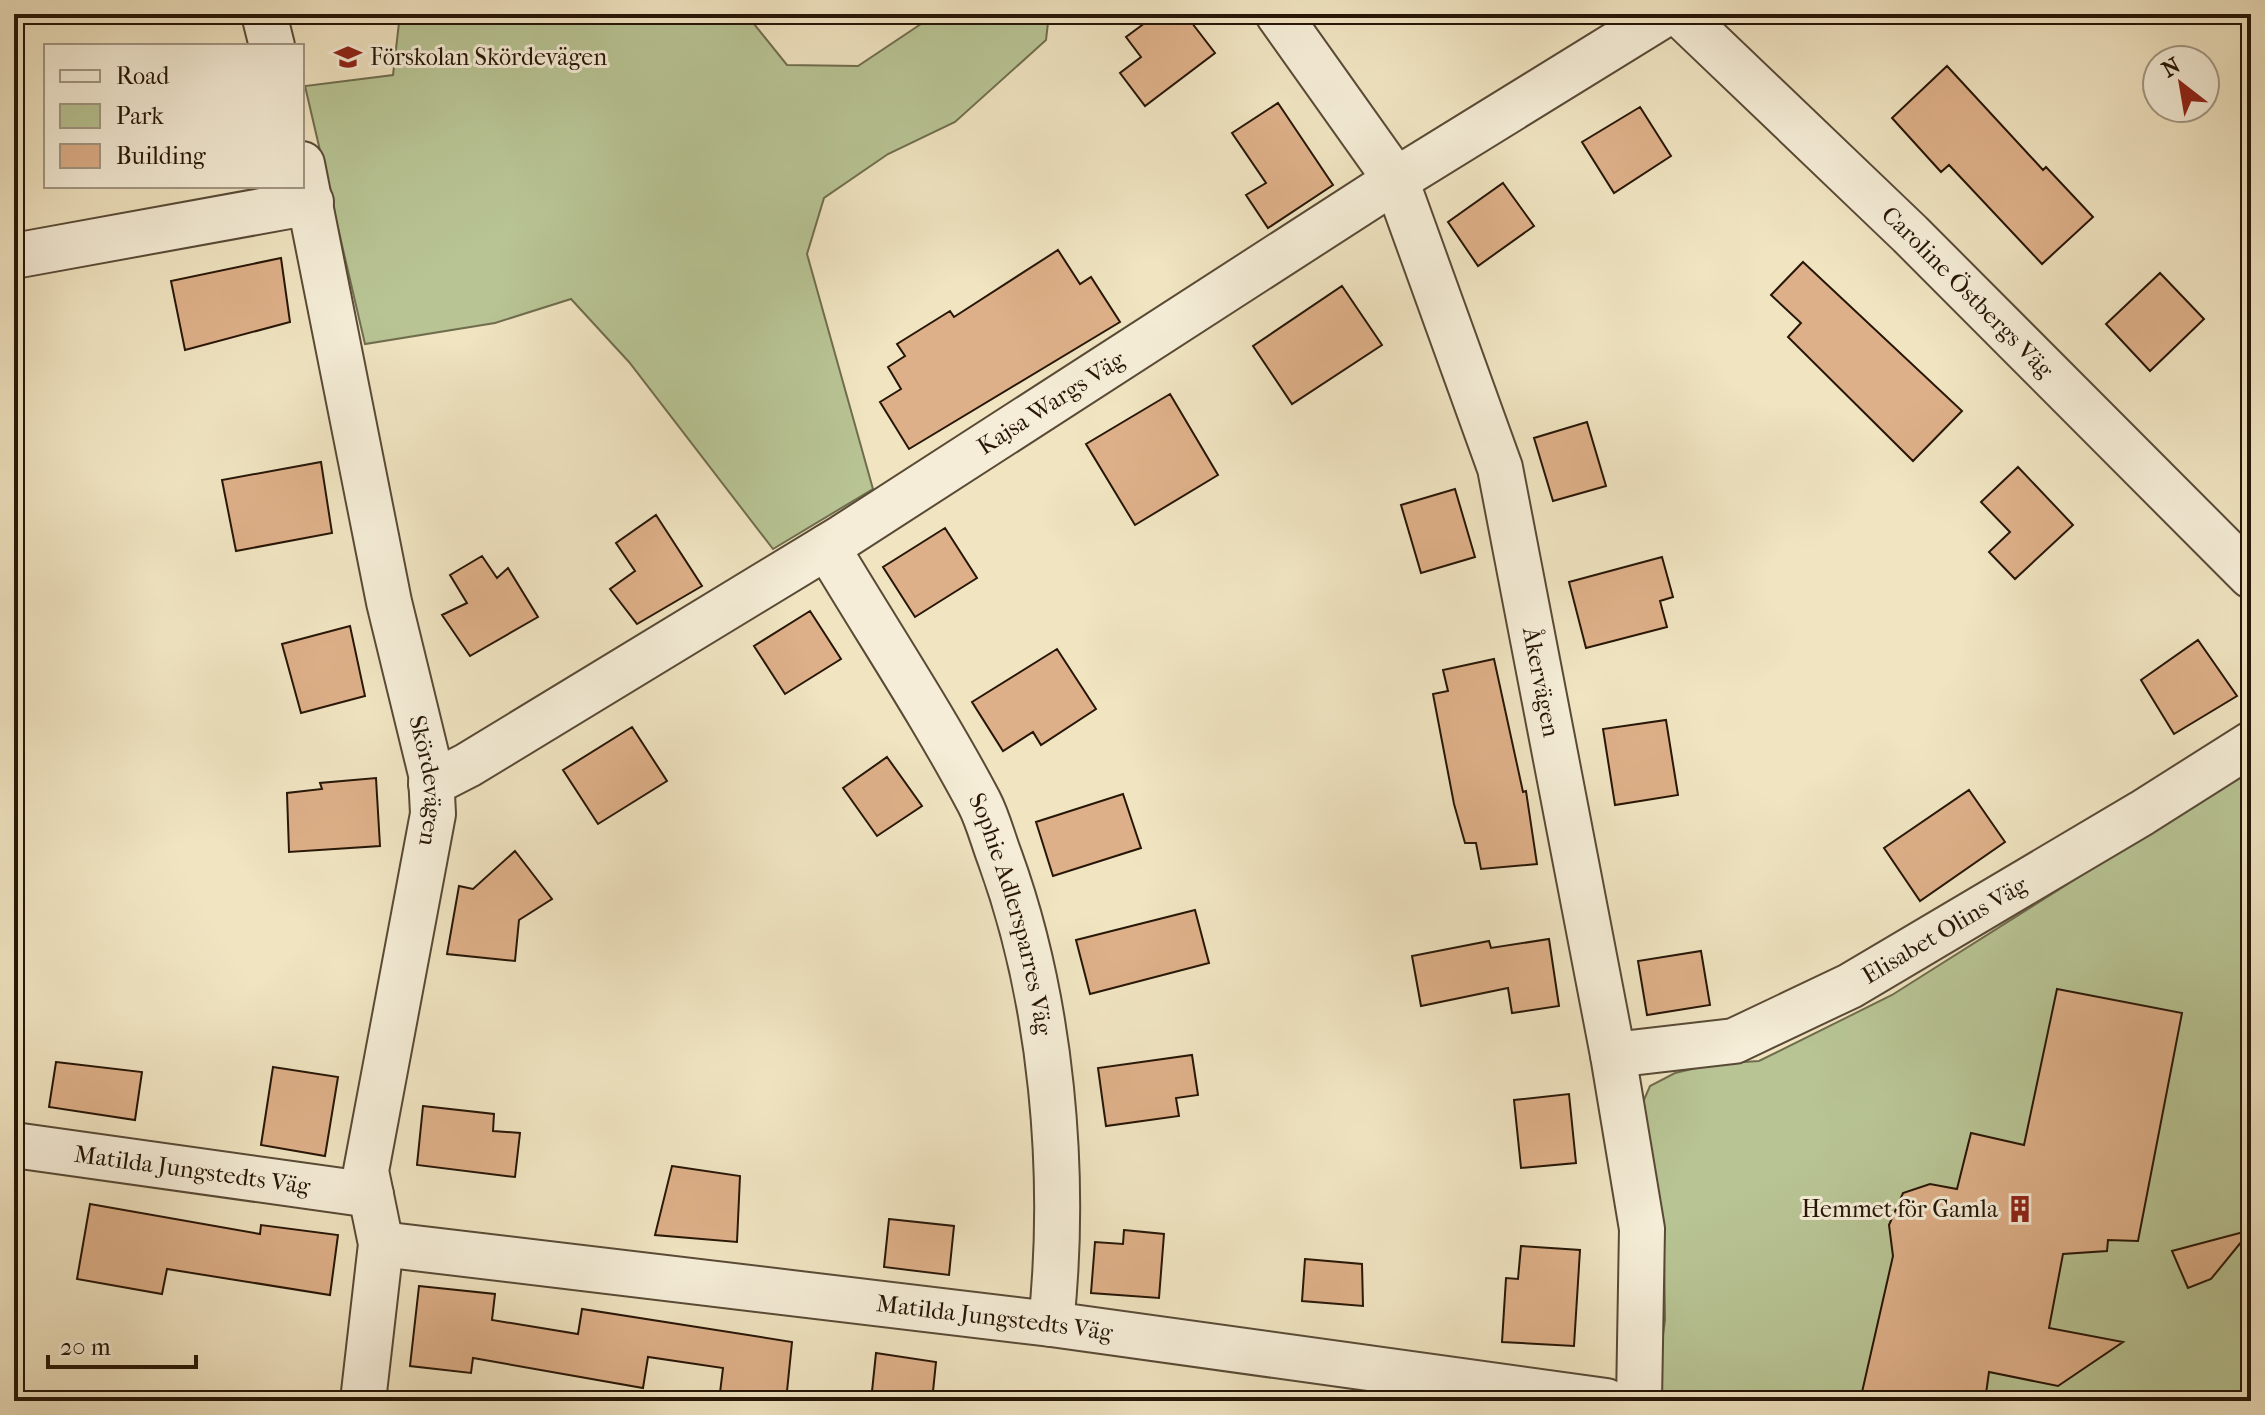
<svg xmlns="http://www.w3.org/2000/svg" width="2265" height="1415" font-family="'IM FELL French Canon',serif">
<rect width="100%" height="100%" fill="#f0e4c1"/>
<filter id="stains"><feTurbulence type="fractalNoise" baseFrequency=".0025" numOctaves="4"/><feColorMatrix values="0 0 0 0 .2 0 0 0 0 .09 0 0 0 0 .02 0 0 0 .5 -.17"/></filter>
<radialGradient id="worn" r=".72"><stop offset=".6" stop-color="#630" stop-opacity="0"/><stop offset="1" stop-color="#630" stop-opacity=".3"/></radialGradient>
<path fill="#b8c494" stroke="#706d4e" stroke-width="2" d="M 400,14 L 746,14 L 787,65 L 858,66 L 936,14 L 1049,14 L 1046,40 L 955,122 L 888,154 L 824,198 L 807,254 L 873,489 L 773,549 L 629,362 L 571,299 L 495,323 L 365,344 L 305,86 L 393,75 Z
M 2251,768 L 2251,1401 L 1654,1401 L 1665,1320 L 1664,1252 L 1644,1126 L 1643,1102 L 1650,1086 L 1675,1073 L 1713,1064 L 1759,1061 L 1892,995 Z"/>
<path fill="#deb089" stroke="#271607" stroke-width="2" d="M 1157,14 L 1185,14 L 1215,53 L 1145,106 L 1120,73 L 1141,57 L 1126,37 Z
M 1947,66 L 2043,170 L 2046,167 L 2093,217 L 2042,264 L 1949,165 L 1941,172 L 1892,118 Z
M 1278,103 L 1333,185 L 1268,228 L 1246,195 L 1266,183 L 1232,133 Z
M 1640,107 L 1671,156 L 1614,193 L 1582,142 Z
M 1503,183 L 1534,226 L 1478,266 L 1448,222 Z
M 1058,250 L 1080,284 L 1091,277 L 1120,322 L 909,449 L 880,402 L 901,389 L 888,367 L 905,356 L 897,344 L 950,311 L 954,317 Z
M 281,258 L 290,322 L 185,350 L 171,281 Z
M 1803,262 L 1962,411 L 1913,461 L 1788,337 L 1801,323 L 1771,295 Z
M 2160,273 L 2204,319 L 2150,371 L 2106,324 Z
M 1342,286 L 1382,345 L 1292,404 L 1253,346 Z
M 1170,394 L 1218,475 L 1135,525 L 1086,444 Z
M 1587,422 L 1606,486 L 1553,501 L 1534,438 Z
M 321,462 L 332,533 L 236,551 L 222,480 Z
M 2018,467 L 2073,525 L 2015,579 L 1989,552 L 2010,532 L 1981,502 Z
M 1455,489 L 1475,557 L 1421,573 L 1401,505 Z
M 656,515 L 702,586 L 637,624 L 610,589 L 635,571 L 616,543 Z
M 945,528 L 977,578 L 915,617 L 883,567 Z
M 482,556 L 497,578 L 508,568 L 538,617 L 470,656 L 442,615 L 467,603 L 450,575 Z
M 1662,557 L 1673,597 L 1660,601 L 1667,627 L 1586,648 L 1569,582 Z
M 810,611 L 841,659 L 785,694 L 754,646 Z
M 350,626 L 365,696 L 301,713 L 282,644 Z
M 2198,640 L 2237,696 L 2174,734 L 2141,680 Z
M 1057,649 L 1096,709 L 1041,745 L 1033,732 L 1003,751 L 972,702 Z
M 1494,659 L 1523,792 L 1526,791 L 1537,864 L 1481,869 L 1476,843 L 1465,843 L 1454,804 L 1433,694 L 1448,691 L 1443,670 Z
M 1666,720 L 1678,795 L 1615,805 L 1603,729 Z
M 632,727 L 667,781 L 598,824 L 563,770 Z
M 887,757 L 922,806 L 877,836 L 843,788 Z
M 376,778 L 380,846 L 289,852 L 287,793 L 322,789 L 320,783 Z
M 1969,790 L 2005,842 L 1920,901 L 1884,848 Z
M 1123,794 L 1141,848 L 1053,876 L 1036,822 Z
M 515,851 L 552,899 L 519,920 L 515,961 L 447,954 L 459,886 L 473,889 Z
M 1195,910 L 1209,963 L 1090,994 L 1076,940 Z
M 1549,939 L 1559,1006 L 1512,1013 L 1508,988 L 1421,1006 L 1412,956 L 1489,941 L 1491,948 Z
M 1701,951 L 1710,1005 L 1647,1015 L 1638,961 Z
M 2057,989 L 2182,1013 L 2138,1241 L 2108,1240 L 2107,1251 L 2063,1254 L 2049,1328 L 2123,1342 L 2058,1386 L 1989,1372 L 1985,1401 L 1860,1401 L 1893,1256 L 1889,1225 L 1903,1193 L 1930,1184 L 1957,1189 L 1971,1133 L 2024,1145 Z
M 1192,1055 L 1198,1095 L 1176,1098 L 1179,1116 L 1106,1126 L 1098,1068 Z
M 56,1062 L 142,1072 L 135,1120 L 49,1107 Z
M 273,1067 L 338,1077 L 325,1156 L 261,1145 Z
M 1569,1094 L 1576,1163 L 1521,1168 L 1514,1100 Z
M 423,1106 L 494,1114 L 493,1131 L 520,1133 L 515,1177 L 417,1165 Z
M 672,1166 L 740,1176 L 737,1242 L 655,1235 Z
M 90,1204 L 260,1234 L 261,1225 L 338,1235 L 330,1295 L 167,1269 L 162,1294 L 77,1279 Z
M 889,1219 L 954,1226 L 949,1275 L 884,1267 Z
M 1124,1230 L 1164,1234 L 1159,1298 L 1091,1293 L 1095,1242 L 1123,1244 Z
M 2251,1230 L 2211,1279 L 2188,1288 L 2172,1251 Z
M 1521,1246 L 1580,1250 L 1574,1346 L 1502,1342 L 1506,1278 L 1518,1279 Z
M 1305,1259 L 1362,1264 L 1363,1306 L 1302,1301 Z
M 419,1286 L 495,1294 L 492,1320 L 578,1334 L 582,1309 L 792,1342 L 786,1401 L 719,1401 L 723,1368 L 648,1357 L 643,1388 L 473,1358 L 471,1373 L 410,1366 Z
M 876,1353 L 936,1362 L 932,1401 L 871,1401 Z"/>
<g fill="none" stroke-linecap="round" stroke-linejoin="round">
<g stroke="#594a36" stroke-width="48">
<g id="minor">
<path d="M 264,14 L 272,46"/>
<path id="s1" d="M 1278,14 L 1396,180 L 1500,468 L 1613,1055 L 1642,1229 L 1639,1401"/>
<path id="s2" d="M 1680,14 L 1910,234 L 2251,576"/>
<path id="s3" d="M 302,164 L 389,602 L 431,774 L 433,814 L 366,1171 L 381,1244 L 363,1401"/>
<path d="M 14,256 L 311,202"/>
<path id="s4" d="M 827,547 C 877,631 933,715 979,802 C 988,819 993,840 1000,858 C 1052,1001 1067,1174 1051,1324"/>
<path id="s5" d="M 431,784 L 468,765 L 843,537 L 1396,180 L 1665,14"/>
<path id="s6" d="M 1613,1055 L 1734,1041 L 1850,986 L 2142,813 L 2251,744"/>
<path id="s7" d="M 14,1145 L 371,1195"/>
<path id="s8" d="M 381,1244 L 1051,1324 L 1606,1401"/>
</g>
</g>
<use href="#minor" stroke="#f5edd7" stroke-width="44"/>
</g>
<defs>
<g id="school-bare" transform="scale(2.16)"><path d="M0-5L7-2L0 1L-7-2ZM-4 1L0 2.5L4 1V4Q0 6-4 4Z" fill="#8f2418" stroke="#f5edd7" stroke-width="2.5" paint-order="stroke"/></g>
<g id="building-bare" transform="scale(2.16)"><path d="M-4-6H4V6H1V3H-1V6H-4ZM-2.5-4.3h1.7v1.8h-1.7ZM.8-4.3h1.7v1.8H.8ZM-2.5-1h1.7V.8h-1.7ZM.8-1h1.7V.8H.8Z" fill="#8f2418" stroke="#f5edd7" stroke-width="2.5" paint-order="stroke"/></g>
</defs>
<g fill-rule="evenodd">
<use href="#school-bare" x="348" y="57"/>
<use href="#building-bare" x="2020" y="1209"/>
</g>
<g text-anchor="middle" stroke-width="6" stroke-linejoin="round" paint-order="stroke">
<g font-size="24" fill="#271607" stroke="#f5edd7" text-anchor="start">
<text x="370" y="65">Förskolan Skördevägen</text>
<text x="1998" y="1217" text-anchor="end">Hemmet för Gamla</text>
</g>
<g font-size="24" fill="#271607" stroke="#f5edd7">
<text dy="8" stroke="none"><textPath href="#s2" startOffset="400">Caroline Östbergs Väg</textPath></text>
<text dy="8" stroke="none"><textPath href="#s5" startOffset="728">Kajsa Wargs Väg</textPath></text>
<text dy="8" stroke="none"><textPath href="#s1" startOffset="728">Åkervägen</textPath></text>
<text dy="8" stroke="none"><textPath href="#s3" startOffset="630">Skördevägen</textPath></text>
<text dy="8" stroke="none"><textPath href="#s4" startOffset="414">Sophie Adlersparres Väg</textPath></text>
<text dy="8" stroke="none"><textPath href="#s6" startOffset="360">Elisabet Olins Väg</textPath></text>
<text dy="8" stroke="none"><textPath href="#s7" startOffset="180">Matilda Jungstedts Väg</textPath></text>
<text dy="8" stroke="none"><textPath href="#s8" startOffset="618">Matilda Jungstedts Väg</textPath></text>
</g>
</g>
<rect width="2265" height="1415" fill="none" stroke="#f0e4c1" stroke-width="48"/>
<rect x="16" y="16" width="2233" height="1383" fill="none" stroke="#271607" stroke-width="4"/>
<rect x="24" y="24" width="2217" height="1367" fill="none" stroke="#271607" stroke-width="2"/>
<rect x="44" y="44" width="260" height="144" fill="#f5edd7" stroke="#a39784" stroke-width="2"/>
<rect x="60" y="70" width="40" height="12" fill="#f5edd7" stroke="#a39784" stroke-width="2"/>
<text x="116" y="84" font-size="24" fill="#271607">Road</text>
<rect x="60" y="104" width="40" height="24" fill="#b8c494" stroke="#a39784" stroke-width="2"/>
<text x="116" y="124" font-size="24" fill="#271607">Park</text>
<rect x="60" y="144" width="40" height="24" fill="#deb089" stroke="#a39784" stroke-width="2"/>
<text x="116" y="164" font-size="24" fill="#271607">Building</text>
<g transform="translate(2181 84) rotate(329)"><circle r="38" fill="#f5edd7" stroke="#a39784" stroke-width="2"/>
<path d="M0-6L14 30L0 20L-14 30Z" fill="#8f2418"/>
<text y="-12" font-size="22" font-weight="bold" text-anchor="middle" fill="#271607">N</text>
</g>
<path d="M48 1355v12h148v-12" fill="none" stroke="#271607" stroke-width="4"/>
<text x="60" y="1355" font-size="24" fill="#271607" stroke="#f5edd7" stroke-width="6" paint-order="stroke">20 m</text>
<rect width="100%" height="100%" filter="url(#stains)"/>
<rect width="100%" height="100%" fill="url(#worn)"/>
</svg>
